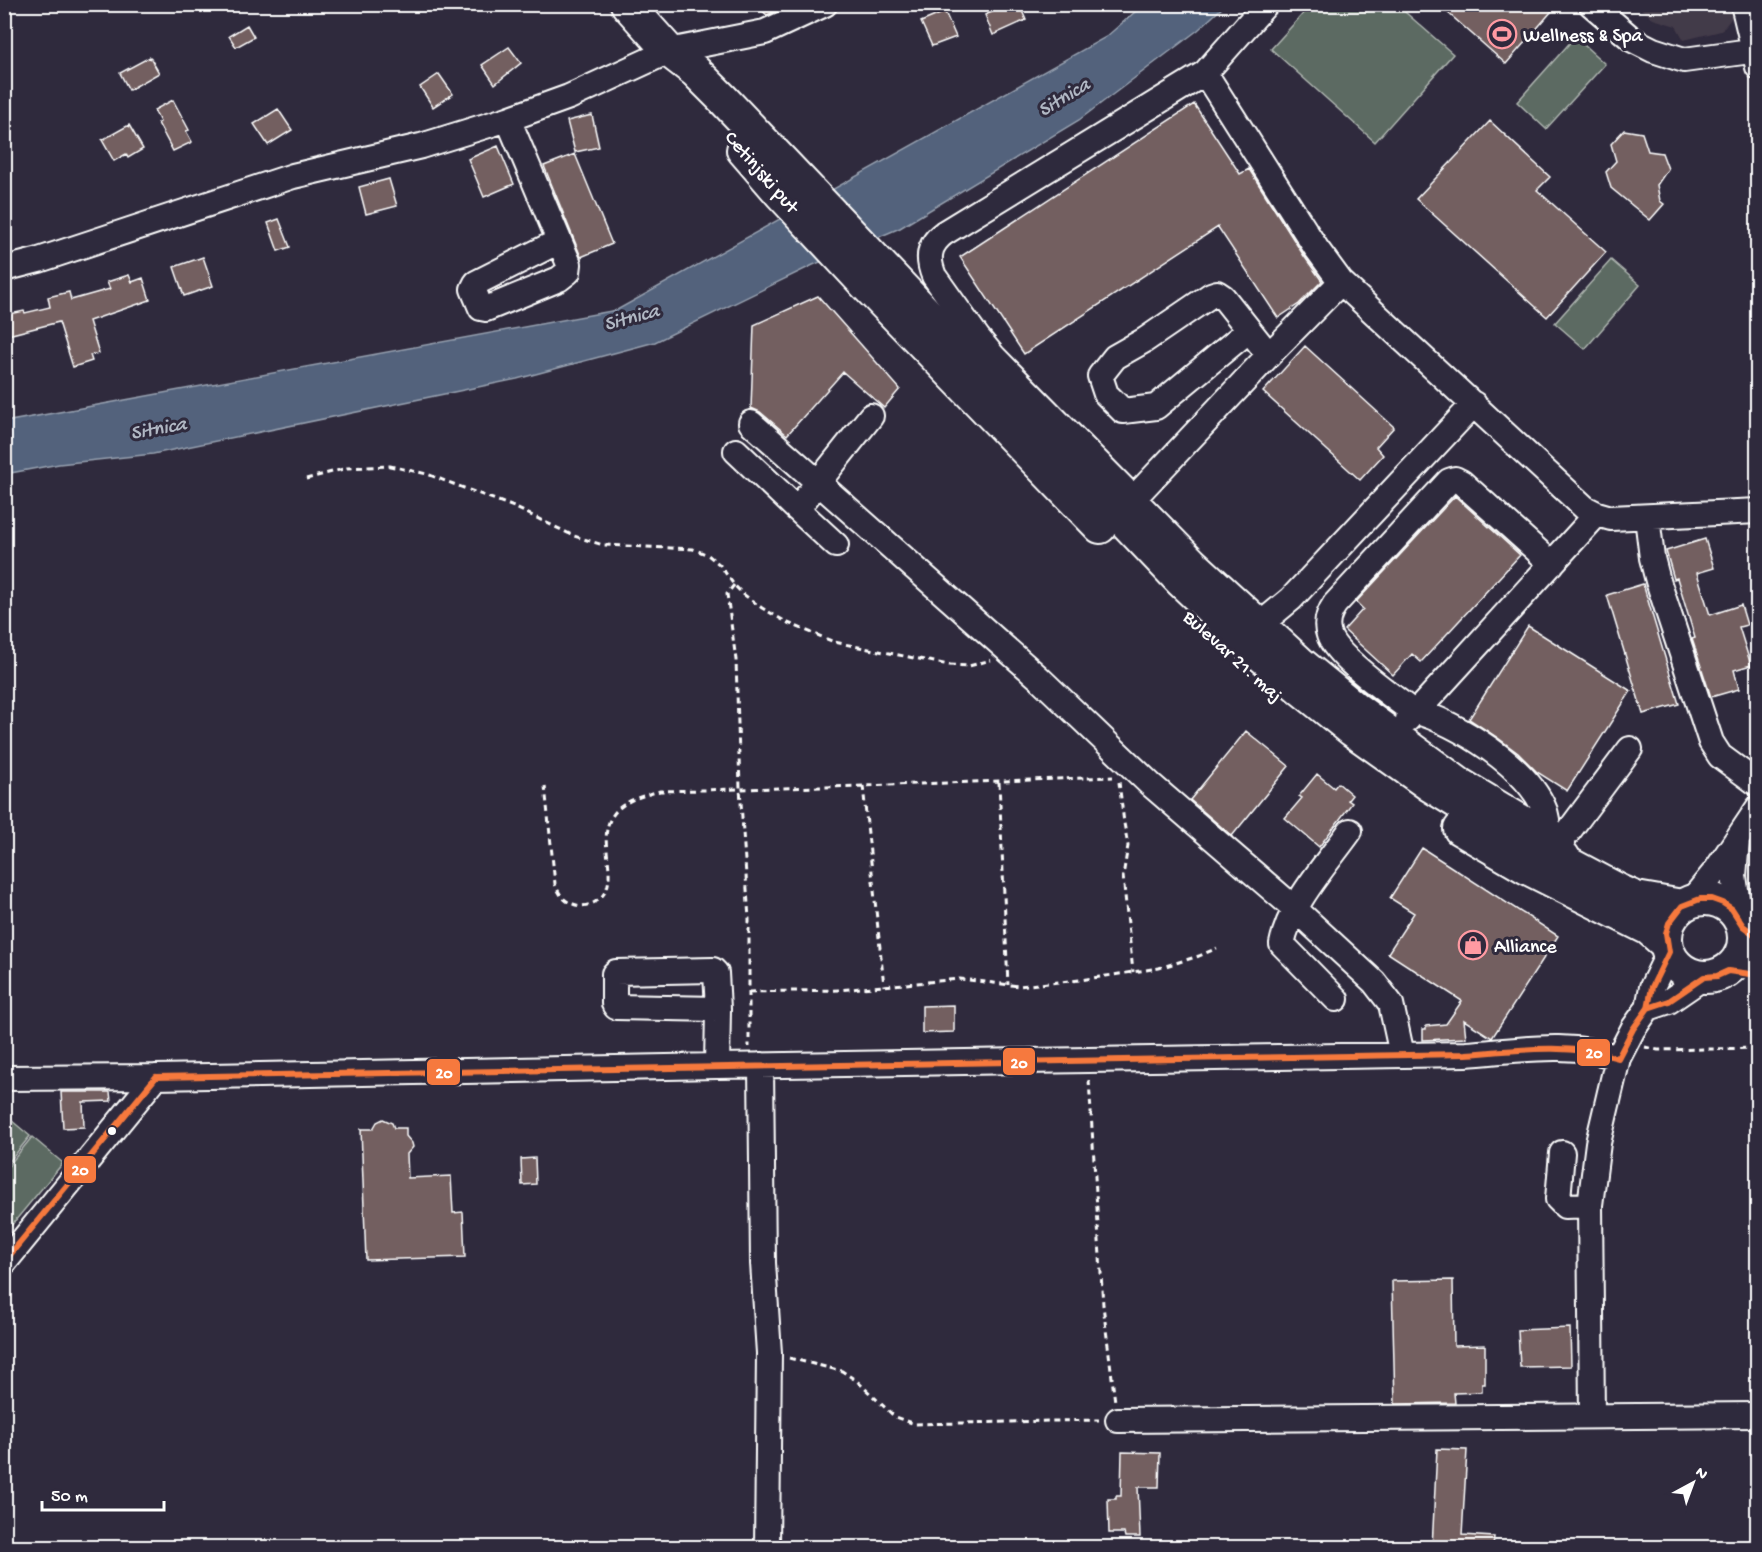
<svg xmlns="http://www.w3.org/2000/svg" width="1762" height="1552" font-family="'Gochi Hand',sans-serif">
<rect width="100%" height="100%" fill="#2f2a3d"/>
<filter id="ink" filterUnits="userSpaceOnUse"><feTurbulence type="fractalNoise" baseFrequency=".0167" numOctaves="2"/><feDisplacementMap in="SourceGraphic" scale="12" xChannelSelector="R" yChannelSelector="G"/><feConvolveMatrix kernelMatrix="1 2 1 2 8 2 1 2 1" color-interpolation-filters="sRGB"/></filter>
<g filter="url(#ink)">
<path fill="#433a48" d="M 1637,5 L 1733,5 L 1736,13 L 1721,31 L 1684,40 L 1676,26 L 1653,19 Z"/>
<path fill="#5c6b62" stroke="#aeb5b0" stroke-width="1.5" d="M 1397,5 L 1453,54 L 1375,142 L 1271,49 L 1311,5 Z
M 1575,37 L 1605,64 L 1546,129 L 1517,102 Z
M 1611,260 L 1640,285 L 1585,349 L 1555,323 Z
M 5,1115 L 30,1136 L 5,1167 Z
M 32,1137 L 63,1163 L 10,1227 L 5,1222 L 5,1170 Z"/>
<path fill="#52627c" stroke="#97a1b0" stroke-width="1.5" d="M 1143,5 L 1225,5 L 1198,30 L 1079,120 L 900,228 L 813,265 L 655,342 L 517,379 L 153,454 L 59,464 L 5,474 L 5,422 L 617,310 L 1106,37 Z"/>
<path fill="#735f60" stroke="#fff" stroke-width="1.5" d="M 755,4 L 790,4 L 767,15 Z
M 991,4 L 1019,4 L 1026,20 L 993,35 L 985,15 L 994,11 Z
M 1438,4 L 1558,4 L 1506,64 Z
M 945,12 L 956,37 L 932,46 L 921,22 Z
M 247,25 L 254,37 L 236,47 L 229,36 Z
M 509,47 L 521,63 L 495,84 L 482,65 Z
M 150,57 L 159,73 L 129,90 L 120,73 Z
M 439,74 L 453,94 L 433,107 L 420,87 Z
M 173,100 L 189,130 L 186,131 L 192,142 L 173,151 L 158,123 L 160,122 L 154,110 Z
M 1194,104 L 1240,174 L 1249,169 L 1304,256 L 1322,281 L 1299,304 L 1278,318 L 1218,227 L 1024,354 L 960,257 Z
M 278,109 L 292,130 L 268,145 L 254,124 Z
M 592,115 L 599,147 L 575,152 L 567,121 Z
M 1490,121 L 1550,177 L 1537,190 L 1606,252 L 1547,317 L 1416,199 Z
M 129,125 L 143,149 L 128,158 L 126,154 L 114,161 L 102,140 Z
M 1624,130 L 1642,133 L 1648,151 L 1662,153 L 1668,169 L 1657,185 L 1660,201 L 1664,204 L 1650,220 L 1611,188 L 1606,172 L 1616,161 L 1611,144 Z
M 498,146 L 514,184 L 484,197 L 468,159 Z
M 575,154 L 612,244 L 581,257 L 544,166 Z
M 389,179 L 397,206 L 366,214 L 359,187 Z
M 279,219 L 290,247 L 278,251 L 268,223 Z
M 203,257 L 213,286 L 184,296 L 174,267 Z
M 129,275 L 132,282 L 143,278 L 150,300 L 89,321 L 99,353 L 90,355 L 92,361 L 73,367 L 59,322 L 4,336 L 4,318 L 11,317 L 10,314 L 24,311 L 25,313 L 50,307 L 48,297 L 69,292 L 71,300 L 110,289 L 107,282 Z
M 818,296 L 900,389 L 884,408 L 843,372 L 787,435 L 760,412 L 751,408 L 754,325 Z
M 1305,346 L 1394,427 L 1376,447 L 1383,455 L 1360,480 L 1263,392 Z
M 1455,496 L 1520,555 L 1421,662 L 1412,654 L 1393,675 L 1344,630 L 1363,609 L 1356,602 Z
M 1705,539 L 1714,568 L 1697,573 L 1710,615 L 1741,605 L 1747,625 L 1739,627 L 1751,665 L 1734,670 L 1739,689 L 1711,697 L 1692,639 L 1695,638 L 1677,578 L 1674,579 L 1666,551 Z
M 1643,584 L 1679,704 L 1643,714 L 1607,595 Z
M 1528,626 L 1631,691 L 1567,791 L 1537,772 L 1518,753 L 1498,738 L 1469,719 Z
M 1246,731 L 1289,766 L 1232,836 L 1190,800 Z
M 1317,774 L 1334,788 L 1338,783 L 1352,795 L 1348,800 L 1352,803 L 1319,847 L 1285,818 L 1302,798 L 1299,796 Z
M 1422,848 L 1558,936 L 1492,1038 L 1464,1020 L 1466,1038 L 1423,1040 L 1423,1029 L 1426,1029 L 1426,1026 L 1446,1024 L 1462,1001 L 1388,953 L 1414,913 L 1390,898 Z
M 954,1005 L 954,1032 L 922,1033 L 922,1006 Z
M 61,1092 L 110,1092 L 111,1101 L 83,1102 L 84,1127 L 63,1128 Z
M 383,1119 L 392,1123 L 394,1128 L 406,1128 L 406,1136 L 412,1143 L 413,1147 L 407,1154 L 408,1178 L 451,1176 L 453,1213 L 463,1212 L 465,1257 L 366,1260 L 361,1129 L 373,1129 L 377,1122 Z
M 535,1158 L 536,1184 L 522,1185 L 521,1159 Z
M 1453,1280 L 1454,1346 L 1485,1345 L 1485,1384 L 1482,1384 L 1482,1392 L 1454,1393 L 1455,1403 L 1395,1404 L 1392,1281 Z
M 1570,1328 L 1571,1366 L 1520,1367 L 1518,1330 Z
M 1437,1449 L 1467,1450 L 1462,1535 L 1494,1537 L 1493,1548 L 1432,1548 Z
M 1122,1452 L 1160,1453 L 1159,1487 L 1138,1487 L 1140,1537 L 1125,1537 L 1124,1533 L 1109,1533 L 1108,1499 L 1116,1499 L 1116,1496 L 1121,1496 Z"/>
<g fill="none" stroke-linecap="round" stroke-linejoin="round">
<g stroke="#fff" stroke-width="28">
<path id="minor" d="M 1266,4 L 1205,73 L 944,233 C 928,245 927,259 934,276 L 978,338 L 993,356 L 1194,560 L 1304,661 L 1359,706 L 1462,781 L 1550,834 L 1567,855 L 1571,866
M 1591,4 L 1633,40 L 1653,50 L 1684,60 L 1758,50
M 1743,4 L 1758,67
M 1205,73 L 1316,248 L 1341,282 L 1585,508 L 1597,514 L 1611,518 L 1758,511
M 508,119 L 569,264 L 568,272 L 559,279 L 486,309 L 481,308 L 473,289 L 476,283 L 559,241
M 4,269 L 39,260 L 293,176 L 421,146 L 508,119 L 569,97 L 669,51 L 765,32 L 825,4
M 1249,330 L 1156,407 L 1123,411 L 1106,394 L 1100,376 L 1115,357 L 1145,340 L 1211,295 L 1217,293 L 1223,297 L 1269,355
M 751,423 L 1038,677 L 1150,784 L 1294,908 L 1374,982 L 1391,1004 L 1402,1055
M 736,451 L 797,509 L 871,416
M 1133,499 L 1269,355 L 1341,282
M 797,509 L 836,545
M 1647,517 L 1652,558 L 1658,581 L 1711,742 L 1720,756 L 1758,784
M 1552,564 L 1461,482 L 1455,479 L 1449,481 L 1335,604 C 1328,614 1325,624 1329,635 C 1336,657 1390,694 1409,709 L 1414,711 L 1420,708 L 1597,514
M 1251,632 L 1291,599 L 1474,404
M 1408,719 L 1414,711 C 1457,722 1529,768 1545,811 C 1547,818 1548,826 1550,834
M 1737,841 L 1734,876 L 1740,918
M 1560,843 L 1630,749
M 1691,901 L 1717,869 L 1758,808
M 1336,999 L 1282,944 C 1290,903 1326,865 1350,831
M 1648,1008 L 1669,1001 L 1704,977
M 761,1065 L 763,1263 L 769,1353 L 767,1548
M 717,1066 L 718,1009 L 716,973 L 713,970 L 616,972 L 614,974 L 614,1004 L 616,1007 L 718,1009
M 4,1078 L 156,1077 L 717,1066 L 1466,1054 C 1515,1051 1570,1040 1618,1058 L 1633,1029 L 1648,1008 L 1652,987 L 1669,952
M 1562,1153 L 1558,1199 L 1565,1206 L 1590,1205
M 4,1263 L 156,1077
M 1592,1415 L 1590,1205 L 1598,1143 L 1618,1058
M 1118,1420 L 1758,1415"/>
</g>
<g stroke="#fff" stroke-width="36">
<path id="major" d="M 627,4 L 669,51 L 695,71 L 722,98 L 1182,582 L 1242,639 L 1301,689 L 1352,730 L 1431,786 L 1486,820 L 1618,890 L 1636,898 L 1682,906
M 743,150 L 781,194 L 866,285 L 1100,527
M 1460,829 L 1527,868 L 1649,929 L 1666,944
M1666 938a39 39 0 1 1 78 0a39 39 0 1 1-78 0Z"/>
</g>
<path stroke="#fff" stroke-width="3" stroke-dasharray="6 4.5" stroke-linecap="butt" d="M 306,479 L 347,468 L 390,466 L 427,474 L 514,507 L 574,536 L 603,545 L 693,549 L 708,555 L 720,565 L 734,585 L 743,594 L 762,608 L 788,623 L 834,642 L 949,665 L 969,666 L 991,660
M 734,585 L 727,594 L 736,660 L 740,788 L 749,919 L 749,1047
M 999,782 L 1008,985
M 1119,782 L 1124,823 L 1128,846 L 1123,876 L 1133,972
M 545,786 L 555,884 C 559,893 563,901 573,904 C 580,907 588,906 595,902 C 624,884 597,846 610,820 C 619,801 642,796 660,791 L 863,786 L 1113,777
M 863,786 L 884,986
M 749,992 L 839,990 L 960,979 L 1018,986 L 1080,980 L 1159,968 L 1199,956 L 1217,948
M 1645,1047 L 1658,1050 L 1758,1048
M 1089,1080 L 1103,1305 L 1115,1402
M 789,1358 L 842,1371 L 857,1381 L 895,1417 L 915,1424 L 1099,1420"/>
<use href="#minor" stroke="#2f2a3d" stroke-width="24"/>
<use href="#major" stroke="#2f2a3d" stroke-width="32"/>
<g stroke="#2f2a3d" stroke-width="10">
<path id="bus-1" d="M 1633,1029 L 1648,1008 L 1669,1001 L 1704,977 L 1717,976 L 1728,971 L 1758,975
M 156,1077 L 1466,1054 C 1518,1050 1568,1043 1618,1058 L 1633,1029 L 1648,1008 L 1652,987 L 1669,952 L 1666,933 L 1669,923 L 1682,906 L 1700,899 L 1712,899 L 1723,903 L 1732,909 L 1743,926 L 1758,937
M 4,1262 L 156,1077"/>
</g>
<use href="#bus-1" stroke="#f6793e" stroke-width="6"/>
</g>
</g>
<defs>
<g id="stadium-ring" transform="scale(1.5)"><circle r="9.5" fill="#2f2a3d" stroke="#ff9aa2" stroke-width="1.5"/><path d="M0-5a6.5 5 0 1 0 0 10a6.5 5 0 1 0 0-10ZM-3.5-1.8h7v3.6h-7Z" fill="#ff9aa2"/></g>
<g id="shop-ring" transform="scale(1.5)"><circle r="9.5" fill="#2f2a3d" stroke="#ff9aa2" stroke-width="1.5"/><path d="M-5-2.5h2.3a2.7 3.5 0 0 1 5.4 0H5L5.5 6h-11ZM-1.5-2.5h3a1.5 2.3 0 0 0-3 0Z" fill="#ff9aa2"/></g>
</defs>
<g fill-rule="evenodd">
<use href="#stadium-ring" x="1502" y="34"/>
<use href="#shop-ring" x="1473" y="945"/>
</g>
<circle fill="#fff" stroke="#2f2a3d" stroke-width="2" cx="112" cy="1131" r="5"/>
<g text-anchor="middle" stroke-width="6" stroke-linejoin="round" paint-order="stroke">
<g font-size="20" fill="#fff" stroke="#2f2a3d" text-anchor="start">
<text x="1523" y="41">Wellness &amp; Spa</text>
<text x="1494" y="952">Alliance</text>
</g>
<g font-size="20" fill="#fff" stroke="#2f2a3d">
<text transform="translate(763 171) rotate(49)" y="7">Cetinjski put</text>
<text transform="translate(1234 655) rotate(42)" y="7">Bulevar 21. maj</text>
</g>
<g font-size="21" font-style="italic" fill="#b1b8c4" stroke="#2f2a3d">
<text transform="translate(1063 96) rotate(-31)" y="7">Sitnica</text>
<text transform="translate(631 316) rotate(-15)" y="7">Sitnica</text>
<text transform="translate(158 427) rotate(-10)" y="7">Sitnica</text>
</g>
</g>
<g stroke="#2f2a3d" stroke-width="2">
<rect x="1576" y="1038" width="35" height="29" rx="6" fill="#f6793e"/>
<rect x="1002" y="1047" width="34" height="29" rx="6" fill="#f6793e"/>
<rect x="426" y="1058" width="35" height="28" rx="6" fill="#f6793e"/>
<rect x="63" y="1155" width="34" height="29" rx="6" fill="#f6793e"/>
</g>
<g font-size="16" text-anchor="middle" font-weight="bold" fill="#fff">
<text x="1594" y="1058">20</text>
<text x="1019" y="1068">20</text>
<text x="444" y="1078">20</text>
<text x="80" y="1175">20</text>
</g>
<rect width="1762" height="1552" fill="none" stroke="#2f2a3d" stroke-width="24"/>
<rect x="12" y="12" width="1738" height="1528" fill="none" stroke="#fff" stroke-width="2" filter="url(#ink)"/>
<g transform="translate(1693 1483) rotate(41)" stroke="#2f2a3d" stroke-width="4.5" paint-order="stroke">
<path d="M0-4.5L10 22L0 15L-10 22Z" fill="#ffffff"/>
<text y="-9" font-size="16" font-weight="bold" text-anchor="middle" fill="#ffffff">N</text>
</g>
<path d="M42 1501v9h122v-9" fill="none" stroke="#ffffff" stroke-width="3"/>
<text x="51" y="1501" font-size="18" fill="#ffffff" stroke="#2f2a3d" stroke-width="4.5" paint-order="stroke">50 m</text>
</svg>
